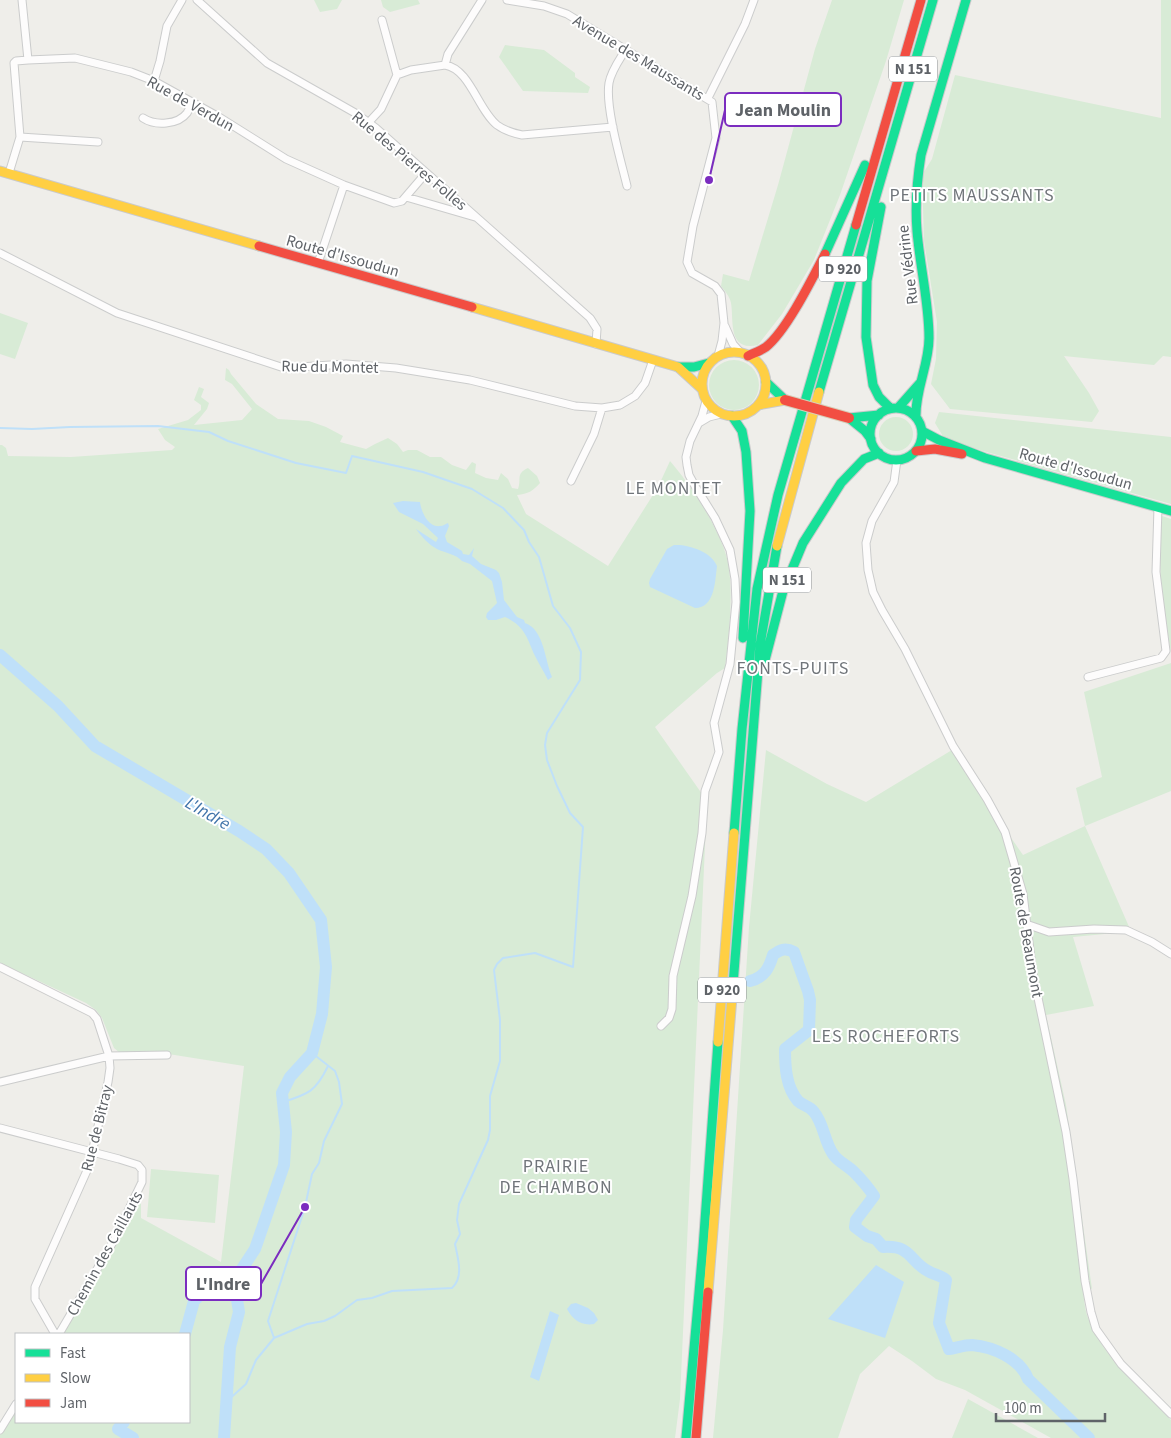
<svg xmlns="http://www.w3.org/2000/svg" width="1171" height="1438" font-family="'Source Sans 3',sans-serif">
<rect width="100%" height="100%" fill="#efeeea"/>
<path fill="#d8ebd6" d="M 314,0 L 342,0 L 337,9 L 320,12 Z
M 381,0 L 418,0 L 420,4 L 390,12 L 383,7 Z
M 832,0 L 904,0 L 886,61 L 840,195 L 814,260 L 782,314 L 758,345 C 727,352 734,320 731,303 C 730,297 725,291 721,286 L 723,274 L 749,281 L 778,185 L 815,49 Z
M 1161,0 L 1171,0 L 1171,357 L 1163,356 L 1154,365 L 1064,356 L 1089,393 L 1099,411 L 1092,422 L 950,409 L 931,384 L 936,359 L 937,322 L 924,241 L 922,175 L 932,159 L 955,75 L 1161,118 Z
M 505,45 L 544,50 L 575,73 L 575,77 L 590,87 L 588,93 L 523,91 L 499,57 Z
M 0,313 L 28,323 L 15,359 L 0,354 Z
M709 385a25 25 0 1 1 50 0a25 25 0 1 1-50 0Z
M 226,368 L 229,370 L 231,374 L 256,404 L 278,419 L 309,421 L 326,427 L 343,436 L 340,442 L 366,449 L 375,444 L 388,438 L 397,444 L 403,452 L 408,450 L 417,450 L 430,457 L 441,457 L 452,465 L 466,470 L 472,462 L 476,464 L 475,473 L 486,478 L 498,480 L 501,473 L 508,479 L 512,488 L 518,489 C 522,479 515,474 528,468 L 537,476 L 540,483 C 533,491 528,494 517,495 L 526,514 L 608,566 L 658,487 L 670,461 C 691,485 725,536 729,568 C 733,601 729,635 725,668 L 717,673 L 655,727 L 707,801 L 680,1399 L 675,1438 L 0,1438 L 0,1435 L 16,1411 L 16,1422 L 189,1422 L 189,1334 L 63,1334 L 68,1326 L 67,1325 L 86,1295 L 87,1295 L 89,1292 L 87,1290 L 124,1226 L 141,1192 L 141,1218 L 221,1262 L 244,1066 L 162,1053 L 120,1053 L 114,1048 L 102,1018 L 96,1010 L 86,1003 L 0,963 L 0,445 L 2,445 L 6,448 L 8,456 L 71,457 L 172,450 L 175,447 L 165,440 L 158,429 L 188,420 L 201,410 L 201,405 L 194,400 L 199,387 L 204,389 L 201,397 L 209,403 L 207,409 L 194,425 L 242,420 L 252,409 L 232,384 L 225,380 Z
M 939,412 L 1171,437 L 1171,504 L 983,451 L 944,438 L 935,423 Z
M879 434a17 17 0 1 1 34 0a17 17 0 1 1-34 0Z
M 1159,515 L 1171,519 L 1171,653 L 1161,592 Z
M 1171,663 L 1171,791 L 1085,826 L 1130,929 L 1115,933 L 1073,937 L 1094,1006 L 1046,1015 L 1066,1105 L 1092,1289 L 1082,1283 C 1084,1294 1084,1308 1088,1318 C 1104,1359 1141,1389 1171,1420 L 1171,1438 L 1051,1438 L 965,1390 L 936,1379 L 912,1361 L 889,1346 L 860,1374 L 838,1438 L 713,1438 L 723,1330 L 749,927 L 766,750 L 827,784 L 866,802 L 952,750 L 984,799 L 1023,855 L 1085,826 L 1076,788 L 1102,777 L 1084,692 Z
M 151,1169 L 219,1175 L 215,1223 L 147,1217 Z
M 968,1399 L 1038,1438 L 952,1438 Z"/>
<path fill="#bfe0f9" d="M 403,501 L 420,502 C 421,511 428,528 440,526 C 443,526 445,524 448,523 L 449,526 L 445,536 L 447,542 L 462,551 L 463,554 L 469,555 L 474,548 L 472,556 L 481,564 L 496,570 L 499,573 L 502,582 L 504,600 L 517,617 L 524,620 L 525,623 C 544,629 545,661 552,677 L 548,680 C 544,672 539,664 535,656 C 527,638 525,626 505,617 L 496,620 L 488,620 L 486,617 L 487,613 L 497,603 L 492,581 L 470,564 L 462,561 C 456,554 445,553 437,549 C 428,544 422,537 416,529 L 436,542 L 438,538 L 423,524 L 399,512 L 393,503 Z
M 674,545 C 688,544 712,552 717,566 C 715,581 715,608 695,608 L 650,587 L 649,583 L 650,579 L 667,549 Z
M 876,1265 L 904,1282 L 885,1338 L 828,1319 Z
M 576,1303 L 588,1308 L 594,1313 L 598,1320 L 594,1324 C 581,1326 573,1320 567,1309 L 571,1304 Z
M 550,1311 L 559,1315 L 539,1381 L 530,1377 Z"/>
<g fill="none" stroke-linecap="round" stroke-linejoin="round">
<path stroke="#bfe0f9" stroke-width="2" d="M 0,428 L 32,429 L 70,427 L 158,426 L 209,432 L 228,441 L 296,463 L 346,473 L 352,456 L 423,472 L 472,489 L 503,508 L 524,530 L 529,542 L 539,557 L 553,606 L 570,628 L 581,652 L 580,680 L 547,733 L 545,745 L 547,760 L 557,786 L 570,813 L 583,827 L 573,967 L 535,953 L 503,958 L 497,964 L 494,970 L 500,1020 L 500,1061 L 490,1096 L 490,1130 L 488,1140 L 459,1204 L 457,1220 L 460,1234 L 455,1244 C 458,1259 464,1277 452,1288 L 392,1291 L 372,1298 L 357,1300 L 335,1316 L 324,1321 L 307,1324 L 274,1338 L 256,1360 L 246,1384 L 226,1402
M 283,1102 C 309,1094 316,1091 328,1066
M 274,1338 L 268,1321 L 305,1207 L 312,1174 L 319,1163 L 324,1141 L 342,1104 L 339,1082 L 335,1071 L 312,1053"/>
<path stroke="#bfe0f9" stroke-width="12" d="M 0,655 L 58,706 L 95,746 L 239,831 L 266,849 L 289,873 L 321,920 L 326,967 L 322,1014 L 312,1053 L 290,1077 L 282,1093 L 286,1132 L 284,1165 L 255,1249 L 234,1281 L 239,1312 L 230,1347 L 224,1438
M 750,981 C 765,977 769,968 773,955 C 780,950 785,947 794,952 L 808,991 L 810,1000 L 809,1030 L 785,1049 C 785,1067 786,1087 798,1101 C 803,1106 810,1106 814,1112 C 824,1124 824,1141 833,1154 C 838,1162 847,1165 854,1172 C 861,1179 868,1187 874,1196 L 856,1220 L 855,1227 L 867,1236 L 876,1239 L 883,1247 C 912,1245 909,1261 928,1271 C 934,1275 941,1275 946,1280 L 939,1323 L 949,1349 C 956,1348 964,1345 972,1345 C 993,1347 1020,1358 1028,1379 L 1089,1438
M 185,1334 L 194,1301 L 215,1280 L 234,1281
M 124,1422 L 118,1429 L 133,1438"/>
<g stroke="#cbcccc" stroke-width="9">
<path id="street" d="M 197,0 L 267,63 L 357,114 L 376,128 L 590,318 L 597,329 L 596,344
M 507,0 L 544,6 L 567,14 L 712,102 L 716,138 L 693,226 L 687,262 L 692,273 L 715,286 L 721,294 L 724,323 L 722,341 L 718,356
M 382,20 L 397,75
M 626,49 C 620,59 611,71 609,83 C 605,107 621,161 627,186
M 28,60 L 75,58 L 131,72 L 154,81 L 219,117 L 286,159 L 344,185 L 394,203 L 402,201 L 426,173
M 445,65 C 470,69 478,110 497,125 C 505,131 512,133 522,135 L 613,127
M 154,81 L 160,61 L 167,26 L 182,0
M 708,98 L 745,24 L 754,0
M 143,118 C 155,126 178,125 187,113 C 189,110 190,106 192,102
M 369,122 L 381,109 L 397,75 L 411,70 L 445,65 L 448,54 L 482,0
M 20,137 L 98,142
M 9,173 L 20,137 L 14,63 L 16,61 L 28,60 L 22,0
M 406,197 L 475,217
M 0,253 L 117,313 L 284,368 L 346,364 L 396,368 L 470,380 L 575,406 L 602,408 L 620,405 L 635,396 L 645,383 L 653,360
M 318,263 L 344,185
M 725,326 L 733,344 L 741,353
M 699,423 L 709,417 L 721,414
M 897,460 L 894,482 L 872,521 L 866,543 L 868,570 L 873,592 L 882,610 L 905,649 L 953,746 L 987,799 L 1005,832 L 1023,894 L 1033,974 L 1066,1132 L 1073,1179 L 1085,1281 L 1091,1312 L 1096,1329 L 1121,1364 L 1171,1414
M 571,481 L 594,434 L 602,408
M 1088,677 L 1161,658 L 1166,651 L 1156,572 L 1158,507
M 1026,924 L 1049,932 L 1094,929 L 1126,930 L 1152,942 L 1171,954
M 0,967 L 92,1013 L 97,1019 L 109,1056 L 110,1068 L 108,1082 L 89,1166 L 35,1287 L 35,1299 L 55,1334
M 661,1026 L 669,1018 L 672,1009 L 673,976 L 692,896 L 702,833 L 705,791 L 719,752 L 714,723 L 730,664 L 736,602 L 735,579 L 730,550 L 715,518 L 695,486 L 689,475 L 687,465 L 686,457 L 690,441 L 702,416 L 706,401
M 0,1082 L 109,1056 L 167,1055
M 0,1128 L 119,1159 L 138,1165 L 142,1170 L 142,1182 L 113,1242 L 59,1334
M 0,1430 L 16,1404"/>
</g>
<g stroke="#cacacb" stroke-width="11">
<path id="fast" d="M 881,207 L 867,281 L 866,337 L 873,385 L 879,397 L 890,408
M 825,254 L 865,165
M 678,367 L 694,367 L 709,363
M 766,382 L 785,400
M 819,392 L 933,0
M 898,408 L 921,382
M870 434a26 26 0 1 1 52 0a26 26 0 1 1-52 0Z
M 732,416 L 742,431 L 746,452 L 750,511 L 743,638
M 916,417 C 915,390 929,365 929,338 C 929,302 920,267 917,231 C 915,206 917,180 921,155 L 966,0
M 849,418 L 865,431 L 871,439
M 849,418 L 879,415
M 922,431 L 939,440 L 985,458 L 1171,511
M 765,660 L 783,591 L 803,543 L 841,483 L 864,459 L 879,453
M 734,833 L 742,729 L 757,589 L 778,495 L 856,225
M 733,985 L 760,645 L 777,546
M 686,1438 L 703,1248 L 718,1042"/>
</g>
<g stroke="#cacacb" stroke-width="11">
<path id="slow" d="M 0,171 L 259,246
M 472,307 L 678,367 L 702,389
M702 384a32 32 0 1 1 64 0a32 32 0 1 1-64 0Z
M 758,405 L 785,400
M 777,546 L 819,392
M 718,1042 L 734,833
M 708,1292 L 733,985"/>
</g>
<g stroke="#cacacb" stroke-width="11">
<path id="jam" d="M 856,225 L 921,0
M 259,246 L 472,307
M 748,356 C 754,353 760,351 766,347 C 787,330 812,279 825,254
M 916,451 L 935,449 L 962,454
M 696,1438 L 708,1292"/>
</g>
<use href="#street" stroke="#fdfcfc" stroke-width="7"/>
<use href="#fast" stroke="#16e098" stroke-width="9"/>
<use href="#slow" stroke="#ffcf43" stroke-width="9"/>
<use href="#jam" stroke="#f24e42" stroke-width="9"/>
<g stroke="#d7ceb8" stroke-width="12" stroke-linecap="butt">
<path id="jam-bridge" d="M 785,400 L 849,418"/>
</g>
<use href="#jam-bridge" stroke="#f24e42" stroke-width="10"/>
</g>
<g text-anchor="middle" stroke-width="4" stroke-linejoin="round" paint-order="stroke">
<g fill="#fff" stroke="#8f9295" stroke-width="1">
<rect x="889" y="56.5" width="48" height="25" rx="4"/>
<rect x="819" y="256.5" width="48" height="25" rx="4"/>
<rect x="763" y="567.5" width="48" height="25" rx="4"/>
<rect x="698" y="977.5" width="48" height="25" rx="4"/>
</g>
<g font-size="15" font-weight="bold" fill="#5f6368">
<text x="913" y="74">N 151</text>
<text x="843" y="274">D 920</text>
<text x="787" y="585">N 151</text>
<text x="722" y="995">D 920</text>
</g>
<g font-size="16" fill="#5f6368" stroke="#fff">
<text transform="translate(639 57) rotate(31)" y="6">Avenue des Maussants</text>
<text transform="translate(191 103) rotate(29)" y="6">Rue de Verdun</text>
<text transform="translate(410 160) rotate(40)" y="6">Rue des Pierres Folles</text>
<text transform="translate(343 255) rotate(16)" y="6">Route d'Issoudun</text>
<text transform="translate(907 265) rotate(-97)" y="6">Rue Védrine</text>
<text transform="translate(330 366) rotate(1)" y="6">Rue du Montet</text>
<text transform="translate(1076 468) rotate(16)" y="6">Route d'Issoudun</text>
<text transform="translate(1027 932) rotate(80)" y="6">Route de Beaumont</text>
<text transform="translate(96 1128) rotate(-76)" y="6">Rue de Bitray</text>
<text transform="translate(104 1253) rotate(-61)" y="6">Chemin des Caillauts</text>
</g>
<g font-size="18" letter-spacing="1" fill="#70757a" stroke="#fff">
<text x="972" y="201">PETITS MAUSSANTS</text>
<text x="674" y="494">LE MONTET</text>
<text x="793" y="674">FONTS-PUITS</text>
<text x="886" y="1042">LES ROCHEFORTS</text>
<text x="556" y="1172">PRAIRIE<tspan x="556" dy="21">DE CHAMBON</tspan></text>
</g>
<g font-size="18" font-style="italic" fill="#4174aa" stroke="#fff">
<text transform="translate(208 813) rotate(30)" y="6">L'Indre</text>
</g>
</g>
<path fill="none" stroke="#7b2cbf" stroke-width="2" d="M709 180L725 110M305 1207L261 1284"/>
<g fill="#7b2cbf" stroke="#fff" stroke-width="2">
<circle cx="709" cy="180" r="5"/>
<circle cx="305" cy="1207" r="5"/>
</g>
<g fill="#fff" stroke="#7b2cbf" stroke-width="2">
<rect x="725" y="93" width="116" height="33" rx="5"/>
<rect x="186" y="1267" width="75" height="33" rx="5"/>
</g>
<g font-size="18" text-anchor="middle" font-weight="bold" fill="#5f6368">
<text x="783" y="116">Jean Moulin</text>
<text x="223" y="1290">L'Indre</text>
</g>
<rect x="15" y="1333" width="175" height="90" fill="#ffffff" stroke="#bfc1c3"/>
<rect x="25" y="1349" width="25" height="8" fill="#16e098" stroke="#bfc1c3"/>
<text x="60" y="1358" font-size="15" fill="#5f6368">Fast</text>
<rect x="25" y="1374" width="25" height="8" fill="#ffcf43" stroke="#bfc1c3"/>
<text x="60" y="1383" font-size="15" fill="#5f6368">Slow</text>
<rect x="25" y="1399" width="25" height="8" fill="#f24e42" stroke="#bfc1c3"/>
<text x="60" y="1408" font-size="15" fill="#5f6368">Jam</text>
<path d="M996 1413v8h109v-8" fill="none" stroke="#5f6368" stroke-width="2.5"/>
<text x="1004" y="1413" font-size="15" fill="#5f6368" stroke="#ffffff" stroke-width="4" paint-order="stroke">100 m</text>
</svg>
